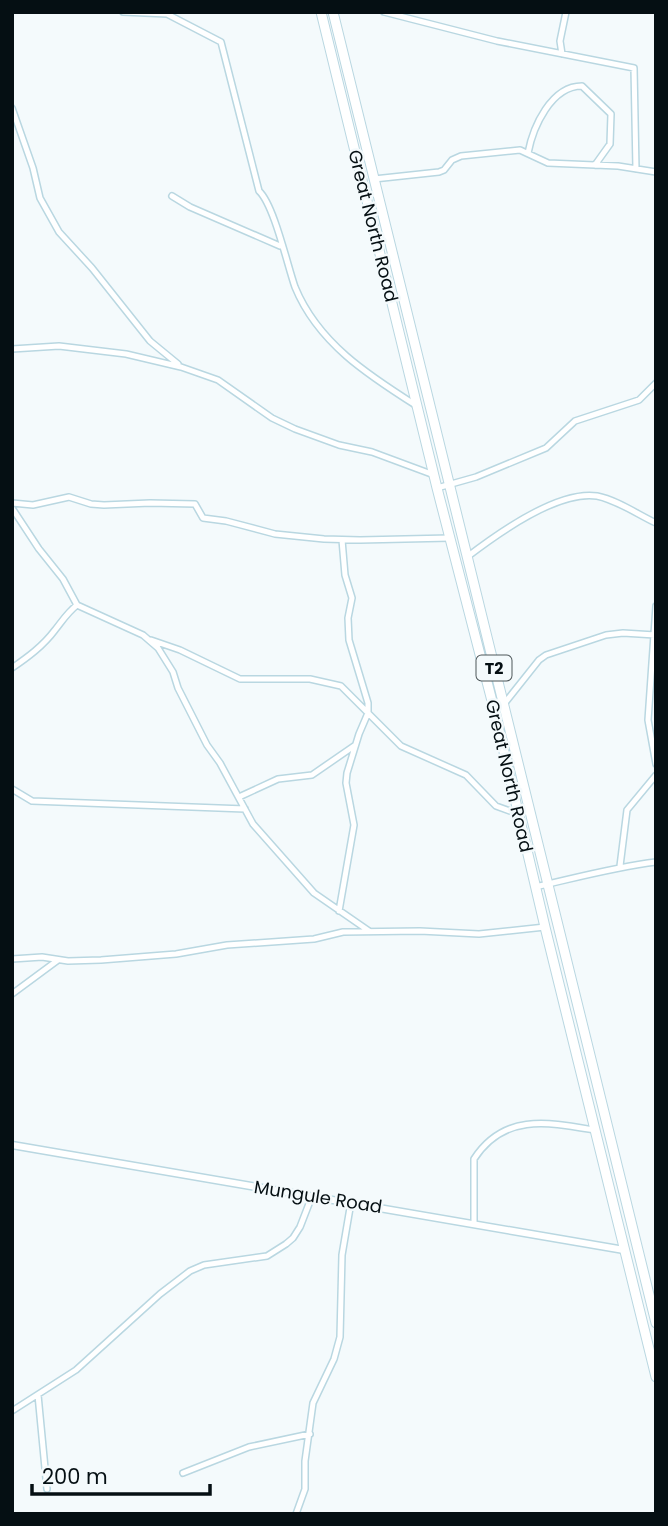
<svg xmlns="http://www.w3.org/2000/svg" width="668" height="1526" font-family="Poppins,sans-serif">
<rect width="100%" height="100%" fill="#f4fafc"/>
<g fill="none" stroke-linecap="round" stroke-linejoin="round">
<g stroke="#b9d7e1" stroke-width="8">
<path id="minor" d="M 123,12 L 167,14 L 221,42 L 259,191 C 274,205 287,264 295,287 C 318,343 368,375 417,406
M 384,12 L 497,41 L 634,68 L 636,169
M 562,54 L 560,41 L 566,12
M 12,108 L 33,168 L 40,198 L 59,232 L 92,268 L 150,341 L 178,364
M 528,153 C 533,127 551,86 582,86 L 611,114 L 610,144 L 595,165
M 374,179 L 439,172 L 444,170 L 452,160 L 461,156 L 520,150 L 548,163 L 618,166 L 656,172
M 172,196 L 190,207 L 280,246
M 12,349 L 59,346 L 126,354 L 181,367 L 218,380 L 272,418 L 295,429 L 339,445 L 372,452 L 434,475
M 437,488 L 476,477 L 546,448 L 575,421 L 639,400 L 656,383
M 12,503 L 33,505 L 69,497 L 91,504 L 104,505 L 150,503 L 195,504 L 203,518 L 226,521 L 275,534 L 324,539 L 360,540 L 450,538
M 12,508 L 39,549 L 63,579 L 77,605 L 143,635 L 158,648 L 173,672 L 178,688 L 207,745 L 220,763 L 253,824 L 314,893 L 369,931
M 467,557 C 497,534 558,490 597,496 C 617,500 637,514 656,523
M 656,606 L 648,720 L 656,764
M 151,640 L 180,650 L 240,679 L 310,679 L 341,686 L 401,746 L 466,775 L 496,806 L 518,814
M 12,668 C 28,657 43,646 55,630 C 63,620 67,613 77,605
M 504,704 L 539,660 L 546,655 L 606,635 L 623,633 L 655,635
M 12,789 L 32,801 L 245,809
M 239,797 L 278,779 L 312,775 L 354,746
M 620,866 L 627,810 L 656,775
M 535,887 C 575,878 615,867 656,862
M 339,911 L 354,825 L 346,783 L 347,773 L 359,734 L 368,713 L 368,703 L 349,640 L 348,618 L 352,598 L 345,575 L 342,540
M 12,959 L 42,957 L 68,961 L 101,960 L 176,954 L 227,945 L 314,939 L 343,932 L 420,931 L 479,934 L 545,927
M 12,994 L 58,960
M 474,1223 L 474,1159 C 504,1113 548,1122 594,1130
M 38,1395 L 47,1489
M 12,1411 L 76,1370 L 160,1294 L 190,1271 L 204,1265 L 267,1256 L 286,1244 L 293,1238 L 300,1227 L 312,1196
M 183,1473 L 249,1447 L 310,1434
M 296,1514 L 305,1489 L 305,1461 L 313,1403 L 334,1359 L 340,1337 L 342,1255 L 351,1202"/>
</g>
<g stroke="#b9d7e1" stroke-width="9">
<path id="tertiary" d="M 12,1145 L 624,1250"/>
</g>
<g stroke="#b9d7e1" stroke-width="11">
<path id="trunk" d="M 321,12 L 437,488 L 493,705 L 545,927 L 656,1377
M 333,12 L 656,1323"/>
</g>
<use href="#minor" stroke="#fff" stroke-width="5"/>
<use href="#tertiary" stroke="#fff" stroke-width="6"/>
<use href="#trunk" stroke="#fff" stroke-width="9"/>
</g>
<g text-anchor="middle" stroke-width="5" stroke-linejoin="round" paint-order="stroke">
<rect fill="#f4fafc" stroke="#4d5659" stroke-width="2" x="476.5" y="655.5" width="35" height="25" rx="5"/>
<g font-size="16" font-weight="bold" fill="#050f13">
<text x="494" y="674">T2</text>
</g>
<g font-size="18" fill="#050f13" stroke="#f4fafc">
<text transform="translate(373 226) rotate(76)" y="6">Great North Road</text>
<text transform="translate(509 776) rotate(77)" y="6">Great North Road</text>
<text transform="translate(318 1197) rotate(9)" y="6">Mungule Road</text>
</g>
</g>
<rect width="668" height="1526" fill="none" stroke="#050f13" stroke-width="28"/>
<path d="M32 1484v10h178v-10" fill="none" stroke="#050f13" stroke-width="3.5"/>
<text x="42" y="1484" font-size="21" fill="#050f13" stroke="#f4fafc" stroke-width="5" paint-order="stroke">200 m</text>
</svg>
